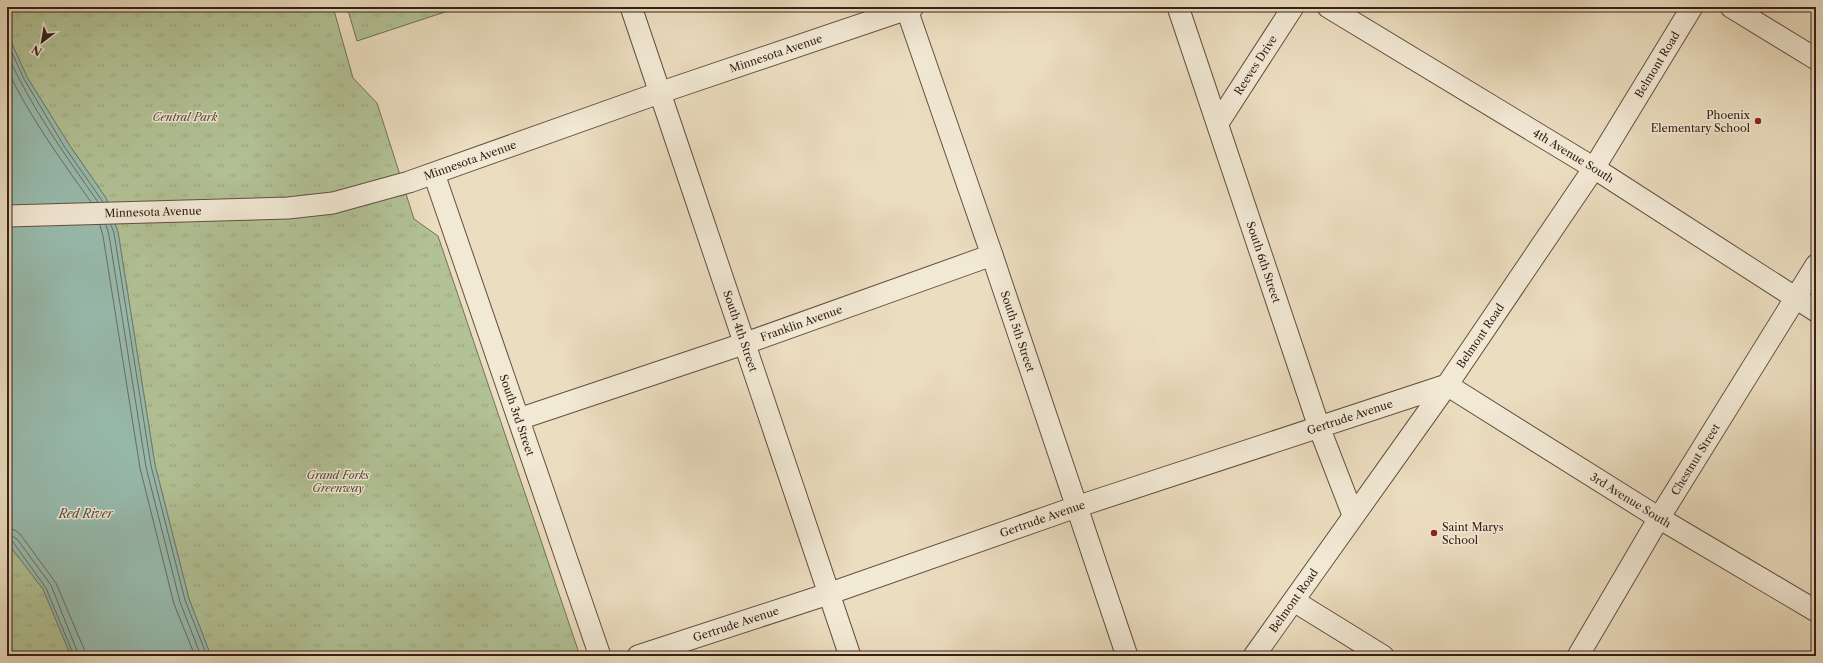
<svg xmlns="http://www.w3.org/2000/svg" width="1823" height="663" font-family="'Libre Caslon Text',serif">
<defs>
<pattern id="park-tufts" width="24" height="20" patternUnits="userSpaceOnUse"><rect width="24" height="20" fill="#b2c296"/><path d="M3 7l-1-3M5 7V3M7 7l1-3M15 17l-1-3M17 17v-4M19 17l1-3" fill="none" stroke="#9aa681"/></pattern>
</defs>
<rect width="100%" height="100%" fill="#ebddbf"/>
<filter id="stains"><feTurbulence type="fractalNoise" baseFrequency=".005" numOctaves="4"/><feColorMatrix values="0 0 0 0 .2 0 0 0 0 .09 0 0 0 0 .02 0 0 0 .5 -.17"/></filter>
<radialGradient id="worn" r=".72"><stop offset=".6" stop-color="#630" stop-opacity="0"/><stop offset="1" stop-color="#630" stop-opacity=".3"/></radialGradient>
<path fill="url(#park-tufts)" stroke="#747157" d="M 7,7 L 333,7 L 353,78 L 377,103 L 414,219 L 438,236 L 580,656 L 211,656 L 189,599 L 155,465 L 118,232 L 106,198 L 68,143 L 27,77 L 7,33 Z
M 347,7 L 460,7 L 357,41 Z
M 7,542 L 43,589 L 71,656 L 7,656 Z"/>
<path fill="#98bcaf" stroke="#717e73" d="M 7,33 L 27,77 L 68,143 L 106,198 L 118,232 L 155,465 L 189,599 L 211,656 L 71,656 L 43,589 L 7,542 Z"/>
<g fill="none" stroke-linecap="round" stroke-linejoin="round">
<path stroke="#676e64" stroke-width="1" d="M 7,42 L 24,79 L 64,146 L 103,202
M 7,54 C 31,107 65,155 98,202
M 7,69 C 29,116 61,160 91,202
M 100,225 L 103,236 L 140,468 L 174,604 L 195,656
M 106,225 L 109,235 L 146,467 L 180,602 L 201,656
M 111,225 L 114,233 L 151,466 L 185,600 L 207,656
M 7,529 L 15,530 L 20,534 L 56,583 L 84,649 L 85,656
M 7,535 L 12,536 L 17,539 L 51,585 L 79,656
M 7,540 L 13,542 L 46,588 L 74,656"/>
<g stroke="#634f42" stroke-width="23">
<g id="minor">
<path id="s1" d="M 631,7 L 850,656"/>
<path id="s2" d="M 906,7 L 992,255 L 1127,656"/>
<path id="s3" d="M 1178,7 L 1319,427 L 1353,515"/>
<path id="s4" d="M 1328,7 L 1594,168 L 1816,311"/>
<path d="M 1731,7 L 1816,59"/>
<path id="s5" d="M 1218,123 L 1293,7"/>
<path id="s6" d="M 434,174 L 600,656"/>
<path id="s7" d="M 7,216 L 288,208 L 333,203 L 409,182 L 659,93 L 913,7"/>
<path id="s8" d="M 519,419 L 746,343 L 992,255"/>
<path d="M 1294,601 L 1383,656"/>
<path id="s9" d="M 638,656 L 828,594 L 1076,507 L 1447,385 L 1659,518 L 1816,611"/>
<path id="s10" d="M 1254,656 L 1447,385 L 1594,168 L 1692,7"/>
<path id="s11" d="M 1578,656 L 1659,518 L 1816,265"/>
</g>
</g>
<use href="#minor" stroke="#f2e9d5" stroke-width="21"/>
</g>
<g fill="#8f2418" stroke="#f2e9d5" stroke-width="1.5">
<circle cx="1758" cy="121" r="4"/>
<circle cx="1434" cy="533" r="4"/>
</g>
<g text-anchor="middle" stroke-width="3" stroke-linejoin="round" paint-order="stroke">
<g font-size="11" fill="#362018" stroke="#f2e9d5">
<text dy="4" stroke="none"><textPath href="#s7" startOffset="794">Minnesota Avenue</textPath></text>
<text dy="4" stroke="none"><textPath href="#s5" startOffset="69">Reeves Drive</textPath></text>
<text dy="4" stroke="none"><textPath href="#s10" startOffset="716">Belmont Road</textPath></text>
<text dy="4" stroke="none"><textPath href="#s4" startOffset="287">4th Avenue South</textPath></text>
<text dy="4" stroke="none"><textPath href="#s7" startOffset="470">Minnesota Avenue</textPath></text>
<text dy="4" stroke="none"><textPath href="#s7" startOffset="146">Minnesota Avenue</textPath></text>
<text dy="4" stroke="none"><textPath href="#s3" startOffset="269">South 6th Street</textPath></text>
<text dy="4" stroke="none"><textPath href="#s8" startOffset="298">Franklin Avenue</textPath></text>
<text dy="4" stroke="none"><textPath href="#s1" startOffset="342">South 4th Street</textPath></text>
<text dy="4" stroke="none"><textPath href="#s2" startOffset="343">South 5th Street</textPath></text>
<text dy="4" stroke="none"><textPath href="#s10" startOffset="392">Belmont Road</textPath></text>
<text dy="4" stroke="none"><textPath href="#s6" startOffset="255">South 3rd Street</textPath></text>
<text dy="4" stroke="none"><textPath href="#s9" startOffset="751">Gertrude Avenue</textPath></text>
<text dy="4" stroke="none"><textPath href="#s11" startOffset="229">Chestnut Street</textPath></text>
<text dy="4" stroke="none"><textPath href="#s9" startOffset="1070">3rd Avenue South</textPath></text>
<text dy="4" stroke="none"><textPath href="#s9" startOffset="427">Gertrude Avenue</textPath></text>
<text dy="4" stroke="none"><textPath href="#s10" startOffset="68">Belmont Road</textPath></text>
<text dy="4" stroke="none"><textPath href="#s9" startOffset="103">Gertrude Avenue</textPath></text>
</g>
<g font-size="11" fill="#362018" stroke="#f2e9d5" text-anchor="end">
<text x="1750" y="119">Phoenix<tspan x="1750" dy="13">Elementary School</tspan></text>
<text x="1442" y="531" text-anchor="start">Saint Marys<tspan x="1442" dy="13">School</tspan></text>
</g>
<g font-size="11" font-style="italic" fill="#554838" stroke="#f2e9d5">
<text x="185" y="121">Central Park</text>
<text x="338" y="479">Grand Forks<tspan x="338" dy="13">Greenway</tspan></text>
</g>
<g font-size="12" font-style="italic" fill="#534f45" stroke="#f2e9d5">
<text x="86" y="518">Red River</text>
</g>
</g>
<rect width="1823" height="663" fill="none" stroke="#ebddbf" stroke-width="24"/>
<rect x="8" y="8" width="1807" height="647" fill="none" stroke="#362018" stroke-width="2"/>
<rect x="12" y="12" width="1799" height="639" fill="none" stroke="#362018"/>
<g transform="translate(42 42) rotate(211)" stroke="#f2e9d5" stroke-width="3" paint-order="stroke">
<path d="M0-3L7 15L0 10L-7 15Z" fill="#362018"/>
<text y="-6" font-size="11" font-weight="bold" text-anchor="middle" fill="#362018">N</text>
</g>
<rect width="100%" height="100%" filter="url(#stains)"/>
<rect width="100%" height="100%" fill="url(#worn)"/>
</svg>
